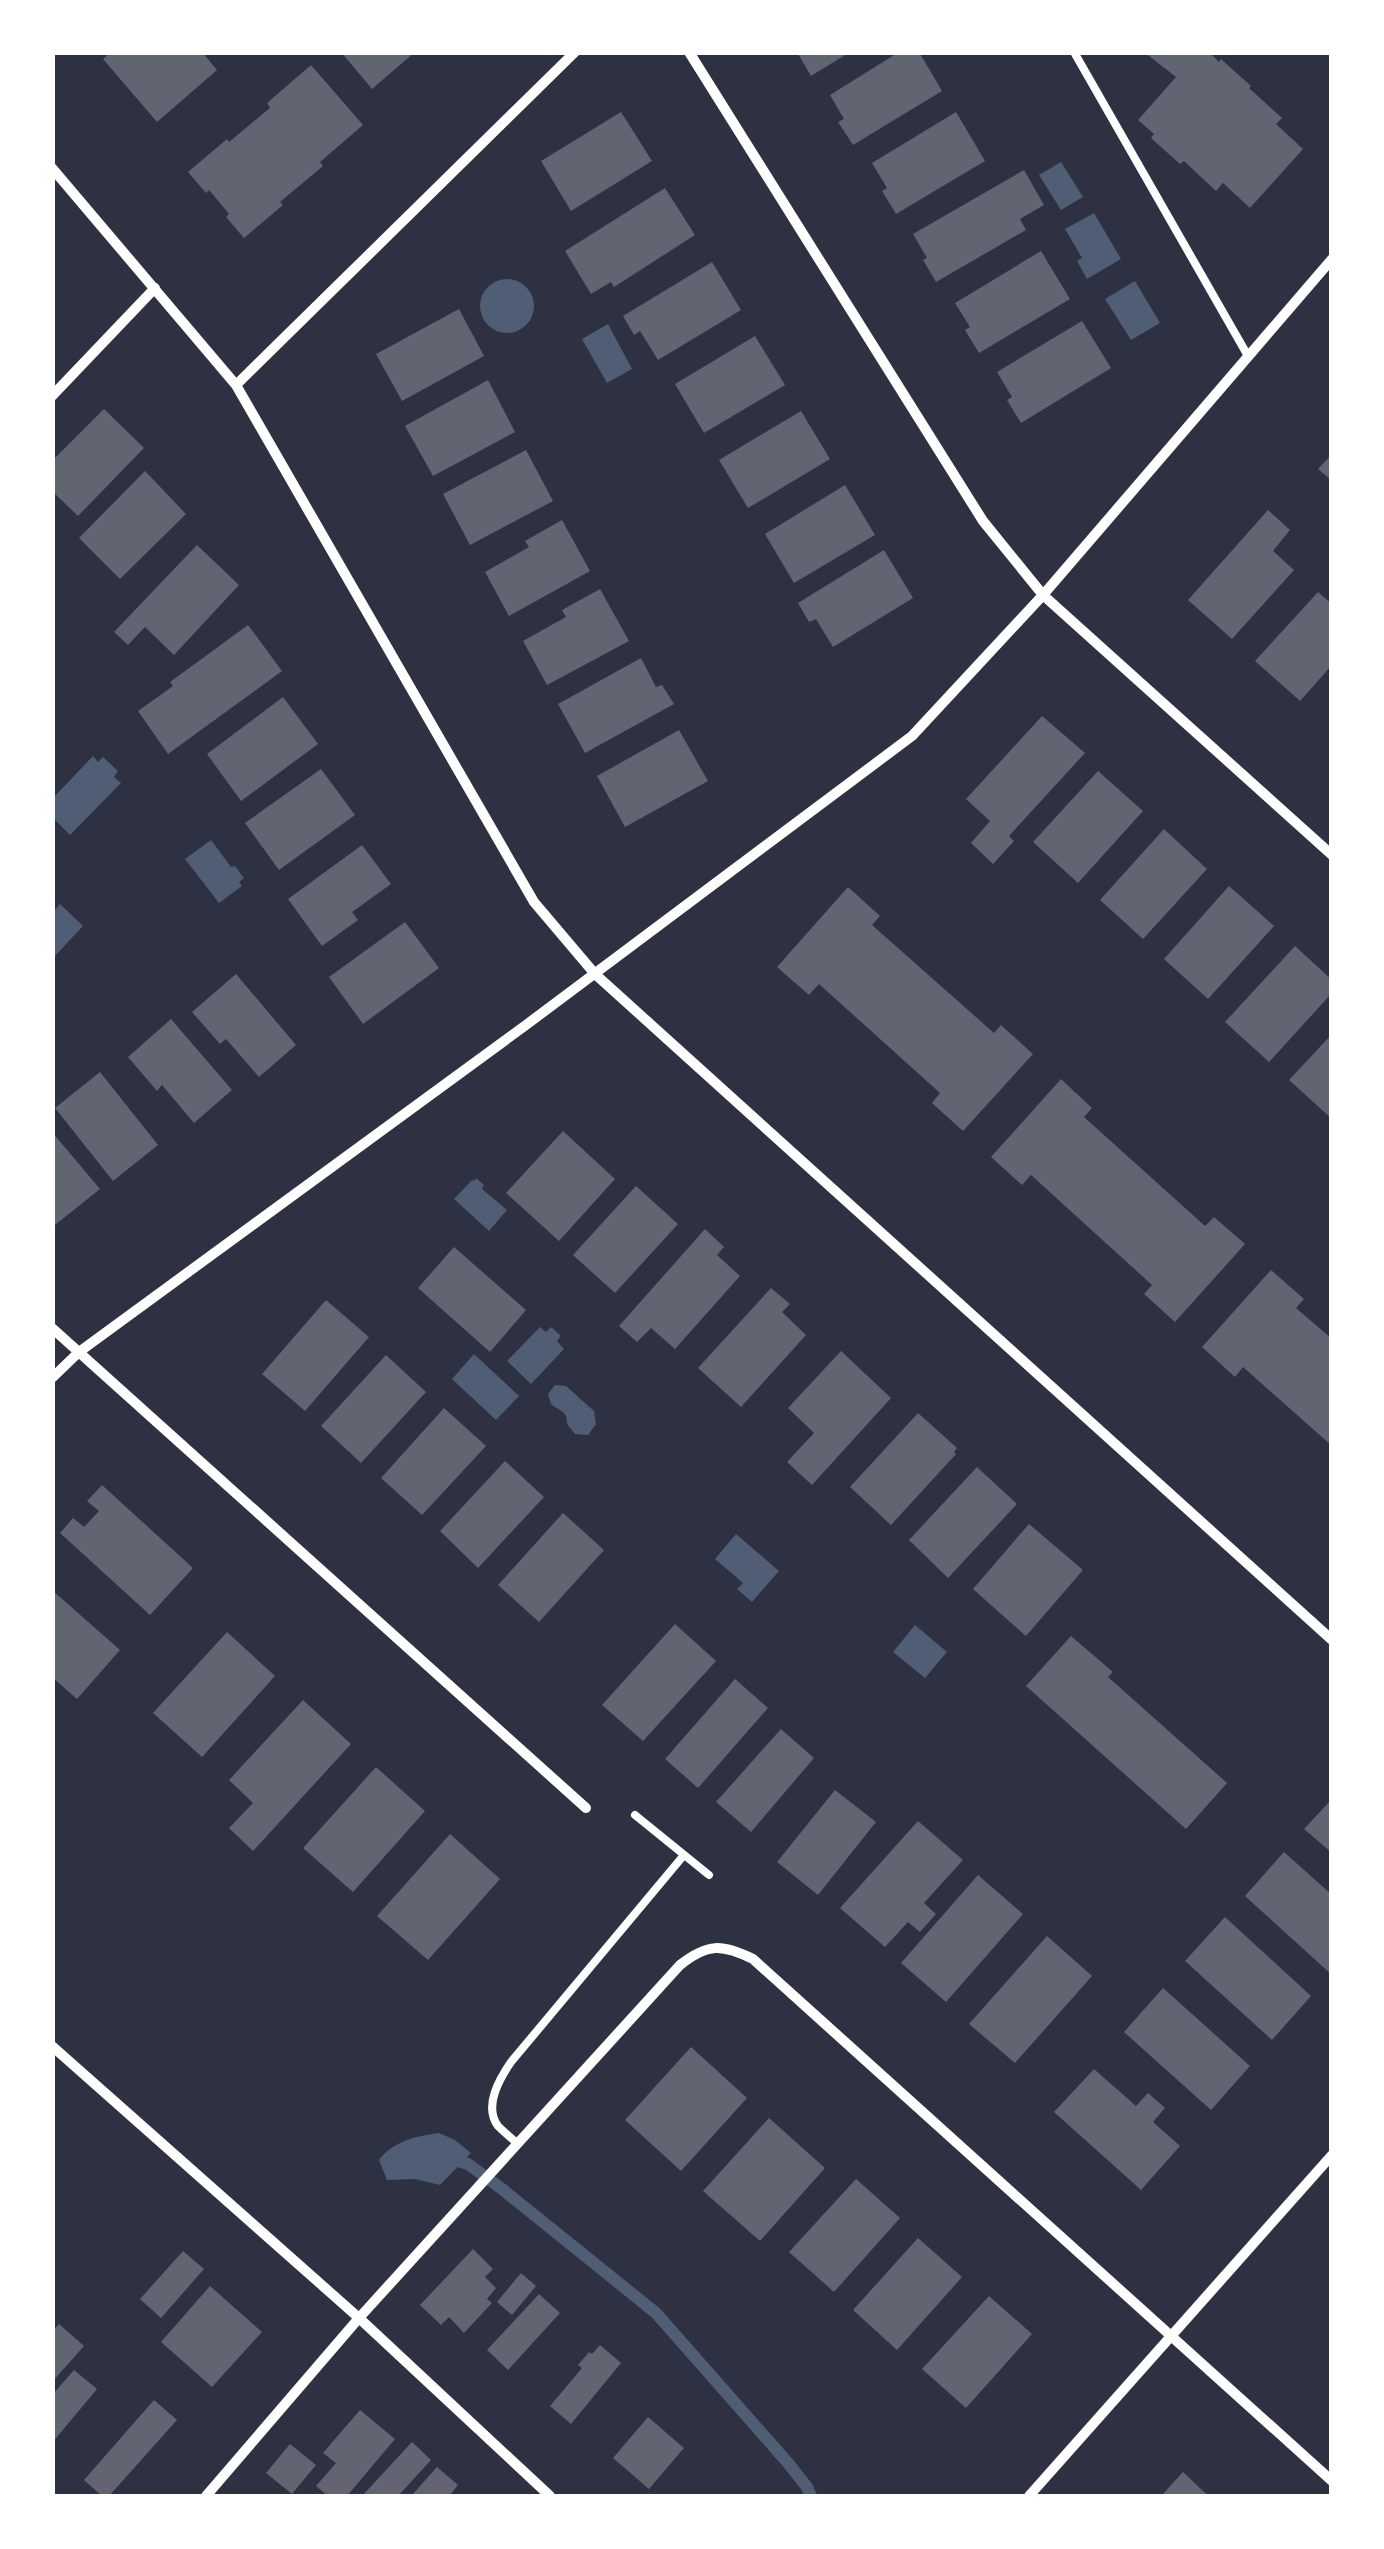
<svg xmlns="http://www.w3.org/2000/svg" width="1384" height="2549" font-family="Manrope,sans-serif">
<rect width="100%" height="100%" fill="#2d3142"/>
<path fill="#4f5d75" d="M 1061,162 L 1083,197 L 1061,210 L 1039,175 Z
M 1094,213 L 1121,259 L 1087,279 L 1077,261 L 1082,258 L 1065,229 Z
M480 306a27 27 0 1 1 54 0a27 27 0 1 1-54 0Z
M 1135,281 L 1160,323 L 1131,340 L 1105,299 Z
M 608,324 L 632,369 L 607,383 L 582,339 Z
M 93,756 L 98,762 L 103,757 L 118,771 L 114,777 L 121,783 L 70,835 L 53,818 L 53,798 Z
M 211,840 L 231,867 L 235,866 L 244,878 L 239,882 L 242,886 L 219,903 L 185,859 Z
M 60,904 L 83,926 L 53,958 L 53,912 Z
M 476,1178 L 484,1185 L 482,1189 L 507,1210 L 489,1231 L 454,1199 L 472,1180 L 474,1181 Z
M 540,1327 L 546,1332 L 551,1327 L 561,1336 L 557,1341 L 564,1349 L 531,1384 L 507,1361 Z
M 474,1354 L 519,1396 L 496,1420 L 452,1379 Z
M 555,1385 L 566,1386 L 594,1411 L 596,1424 L 588,1435 L 575,1434 L 567,1424 C 568,1411 559,1411 551,1404 L 548,1394 Z
M 736,1534 L 779,1571 L 752,1602 L 737,1589 L 743,1583 L 715,1559 Z
M 915,1625 L 947,1652 L 925,1678 L 893,1652 Z
M 439,2133 L 455,2140 L 471,2153 L 440,2185 L 415,2179 L 387,2180 L 379,2160 C 393,2141 417,2136 439,2133 Z"/>
<g fill="none" stroke-linecap="round" stroke-linejoin="round">
<path stroke="#4f5d75" stroke-width="12" d="M 447,2158 L 468,2164 L 502,2189 L 656,2313 L 788,2463 L 807,2487 L 811,2496"/>
</g>
<path fill="#626471" d="M 111,52 L 202,52 L 217,70 L 157,122 L 103,59 Z
M 341,52 L 415,52 L 372,89 Z
M 797,52 L 850,52 L 811,76 Z
M 899,52 L 919,52 L 942,91 L 853,145 L 838,122 L 844,119 L 830,95 Z
M 1144,52 L 1209,52 L 1219,62 L 1221,59 L 1251,86 L 1249,88 L 1282,118 L 1276,124 L 1303,149 L 1250,208 L 1223,183 L 1216,191 L 1184,161 L 1180,164 L 1151,138 L 1154,134 L 1138,120 L 1176,77 Z
M 311,65 L 363,125 L 320,162 L 323,166 L 280,202 L 283,205 L 244,238 L 226,217 L 229,214 L 220,203 L 209,190 L 206,193 L 188,172 L 227,139 L 229,142 L 270,108 L 267,103 Z
M 621,112 L 652,161 L 571,211 L 541,161 Z
M 956,112 L 985,161 L 896,214 L 882,191 L 887,188 L 872,163 Z
M 1024,170 L 1044,205 L 1020,219 L 1026,230 L 936,282 L 923,260 L 927,258 L 913,234 Z
M 665,188 L 695,235 L 614,287 L 611,282 L 591,294 L 565,251 Z
M 1041,251 L 1070,299 L 979,353 L 965,330 L 970,327 L 955,303 Z
M 712,262 L 741,310 L 658,360 L 640,331 L 634,335 L 623,316 Z
M 459,309 L 484,356 L 402,401 L 376,354 Z
M 1082,321 L 1111,368 L 1021,423 L 1007,400 L 1012,397 L 997,372 Z
M 755,336 L 785,385 L 704,433 L 675,384 Z
M 488,380 L 515,432 L 433,476 L 405,426 Z
M 104,409 L 144,448 L 78,516 L 52,491 L 52,461 Z
M 801,411 L 830,459 L 748,508 L 719,460 Z
M 526,450 L 553,501 L 470,545 L 443,494 Z
M 1332,454 L 1332,481 L 1318,469 Z
M 145,471 L 186,514 L 120,579 L 79,538 Z
M 845,485 L 875,535 L 794,583 L 765,534 Z
M 1268,510 L 1290,530 L 1273,551 L 1294,570 L 1232,639 L 1188,600 Z
M 562,520 L 590,571 L 509,616 L 485,572 L 529,547 L 525,541 Z
M 197,545 L 239,585 L 174,655 L 145,627 L 128,645 L 114,632 Z
M 884,550 L 913,598 L 833,647 L 816,619 L 809,622 L 798,603 Z
M 600,589 L 629,641 L 547,685 L 523,641 L 566,617 L 562,610 Z
M 1318,592 L 1332,604 L 1332,665 L 1300,701 L 1255,661 Z
M 248,625 L 282,671 L 168,754 L 138,711 L 173,686 L 170,682 Z
M 641,658 L 656,687 L 662,685 L 674,704 L 585,753 L 558,704 Z
M 283,697 L 318,744 L 241,801 L 207,754 Z
M 1042,716 L 1085,753 L 1009,836 L 1014,841 L 993,864 L 971,843 L 990,821 L 966,799 Z
M 679,730 L 708,781 L 625,827 L 597,776 Z
M 321,769 L 355,815 L 279,870 L 245,823 Z
M 1098,771 L 1143,811 L 1078,883 L 1033,842 Z
M 1164,829 L 1207,869 L 1143,939 L 1100,900 Z
M 362,845 L 391,884 L 352,912 L 358,920 L 322,946 L 288,899 Z
M 1229,886 L 1274,926 L 1208,999 L 1164,959 Z
M 848,887 L 880,916 L 872,925 L 994,1033 L 1001,1025 L 1033,1054 L 963,1131 L 932,1103 L 940,1093 L 819,984 L 809,995 L 777,967 Z
M 405,922 L 439,968 L 363,1024 L 329,977 Z
M 1295,946 L 1332,980 L 1332,993 L 1269,1062 L 1225,1022 Z
M 236,974 L 296,1045 L 259,1077 L 226,1039 L 220,1044 L 192,1012 Z
M 171,1019 L 232,1090 L 194,1123 L 162,1085 L 157,1091 L 128,1057 Z
M 1332,1034 L 1332,1119 L 1289,1080 Z
M 100,1072 L 158,1145 L 113,1181 L 55,1108 Z
M 1061,1079 L 1092,1108 L 1084,1117 L 1205,1226 L 1214,1217 L 1245,1244 L 1175,1322 L 1144,1294 L 1152,1285 L 1031,1175 L 1022,1185 L 991,1157 Z
M 563,1131 L 615,1179 L 559,1241 L 506,1193 Z
M 52,1132 L 100,1189 L 55,1225 L 52,1222 Z
M 636,1186 L 678,1224 L 615,1293 L 573,1255 Z
M 705,1229 L 724,1247 L 717,1255 L 740,1276 L 675,1349 L 651,1328 L 637,1342 L 619,1326 Z
M 454,1247 L 526,1310 L 490,1352 L 418,1288 Z
M 1271,1270 L 1304,1299 L 1296,1308 L 1332,1339 L 1332,1446 L 1243,1367 L 1235,1377 L 1202,1347 Z
M 771,1288 L 790,1304 L 782,1312 L 806,1335 L 741,1407 L 698,1368 Z
M 326,1300 L 369,1337 L 305,1411 L 262,1374 Z
M 841,1351 L 891,1398 L 812,1485 L 787,1462 L 814,1433 L 788,1408 Z
M 386,1355 L 426,1392 L 361,1463 L 321,1426 Z
M 444,1408 L 486,1446 L 422,1515 L 381,1478 Z
M 918,1413 L 957,1448 L 954,1452 L 956,1454 L 891,1525 L 850,1487 Z
M 505,1461 L 544,1497 L 478,1568 L 440,1531 Z
M 977,1467 L 1017,1504 L 948,1578 L 909,1540 Z
M 102,1485 L 193,1568 L 150,1615 L 60,1533 L 73,1518 L 84,1527 L 99,1511 L 87,1501 Z
M 563,1513 L 604,1550 L 539,1622 L 498,1585 Z
M 1029,1524 L 1083,1570 L 1026,1636 L 973,1589 Z
M 52,1590 L 120,1650 L 77,1699 L 52,1677 Z
M 675,1624 L 716,1661 L 643,1741 L 602,1705 Z
M 227,1632 L 275,1676 L 202,1757 L 153,1713 Z
M 1071,1636 L 1113,1672 L 1108,1677 L 1227,1783 L 1186,1829 L 1026,1686 Z
M 735,1679 L 768,1708 L 698,1788 L 665,1759 Z
M 303,1700 L 351,1744 L 253,1851 L 229,1828 L 253,1803 L 229,1780 Z
M 781,1729 L 814,1758 L 751,1832 L 716,1802 Z
M 376,1767 L 425,1811 L 353,1892 L 303,1848 Z
M 835,1790 L 876,1822 L 818,1895 L 777,1862 Z
M 1332,1799 L 1332,1853 L 1304,1829 Z
M 918,1821 L 963,1860 L 924,1903 L 936,1914 L 920,1932 L 908,1922 L 885,1947 L 840,1908 Z
M 450,1834 L 500,1879 L 428,1960 L 377,1916 Z
M 1284,1852 L 1332,1895 L 1332,1975 L 1245,1896 Z
M 978,1875 L 1023,1914 L 946,2002 L 901,1963 Z
M 1225,1917 L 1311,1996 L 1272,2040 L 1185,1961 Z
M 1047,1936 L 1092,1976 L 1015,2063 L 969,2024 Z
M 1163,1988 L 1250,2066 L 1211,2110 L 1124,2032 Z
M 691,2047 L 747,2098 L 681,2171 L 625,2120 Z
M 1094,2069 L 1136,2106 L 1148,2093 L 1165,2108 L 1153,2122 L 1180,2146 L 1141,2190 L 1054,2112 Z
M 769,2118 L 825,2168 L 760,2241 L 703,2191 Z
M 856,2179 L 900,2218 L 834,2292 L 789,2252 Z
M 918,2238 L 962,2277 L 897,2350 L 853,2310 Z
M 473,2249 L 493,2269 L 485,2277 L 496,2288 L 487,2299 L 492,2303 L 464,2333 L 449,2317 L 441,2325 L 420,2305 Z
M 183,2251 L 204,2269 L 161,2318 L 140,2299 Z
M 521,2273 L 536,2286 L 512,2315 L 497,2302 Z
M 210,2286 L 262,2332 L 212,2387 L 161,2342 Z
M 539,2294 L 560,2313 L 508,2370 L 487,2350 Z
M 989,2296 L 1032,2334 L 966,2408 L 922,2369 Z
M 59,2324 L 84,2346 L 52,2382 L 52,2332 Z
M 600,2345 L 621,2363 L 571,2424 L 550,2406 L 582,2368 L 578,2365 L 589,2352 L 592,2354 Z
M 74,2370 L 97,2389 L 52,2443 L 52,2395 Z
M 154,2400 L 177,2420 L 109,2496 L 102,2496 L 84,2480 Z
M 360,2410 L 395,2439 L 347,2496 L 328,2496 L 316,2486 L 336,2463 L 323,2453 Z
M 648,2417 L 684,2448 L 649,2489 L 613,2458 Z
M 412,2442 L 431,2460 L 398,2496 L 362,2496 Z
M 290,2444 L 316,2465 L 292,2494 L 266,2473 Z
M 437,2467 L 458,2485 L 449,2496 L 411,2496 Z
M 1183,2472 L 1203,2491 L 1209,2496 L 1161,2496 Z"/>
<g fill="none" stroke-linecap="round" stroke-linejoin="round">
<path stroke="#fff" stroke-width="8" d="M 1074,52 L 1248,356
M 635,1815 L 709,1875
M 517,2143 C 511,2138 504,2132 498,2126 C 483,2106 500,2078 511,2062 L 684,1855"/>
<path stroke="#fff" stroke-width="10" d="M 689,52 L 983,521 L 1043,595 L 1332,855
M 52,168 L 236,385 L 534,902 L 595,974 L 1332,1640
M 236,385 L 575,52
M 52,396 L 155,288
M 52,1328 L 586,1808
M 52,1378 L 79,1352 L 526,1025 L 912,736 L 1043,595 L 1332,259
M 52,2046 L 359,2318 L 550,2496
M 206,2496 L 359,2318 L 680,1965 C 708,1943 722,1944 753,1959 L 1332,2481
M 1029,2496 L 1332,2155"/>
</g>
<rect width="1384" height="2549" fill="none" stroke="#ffffff" stroke-width="110"/>
</svg>
